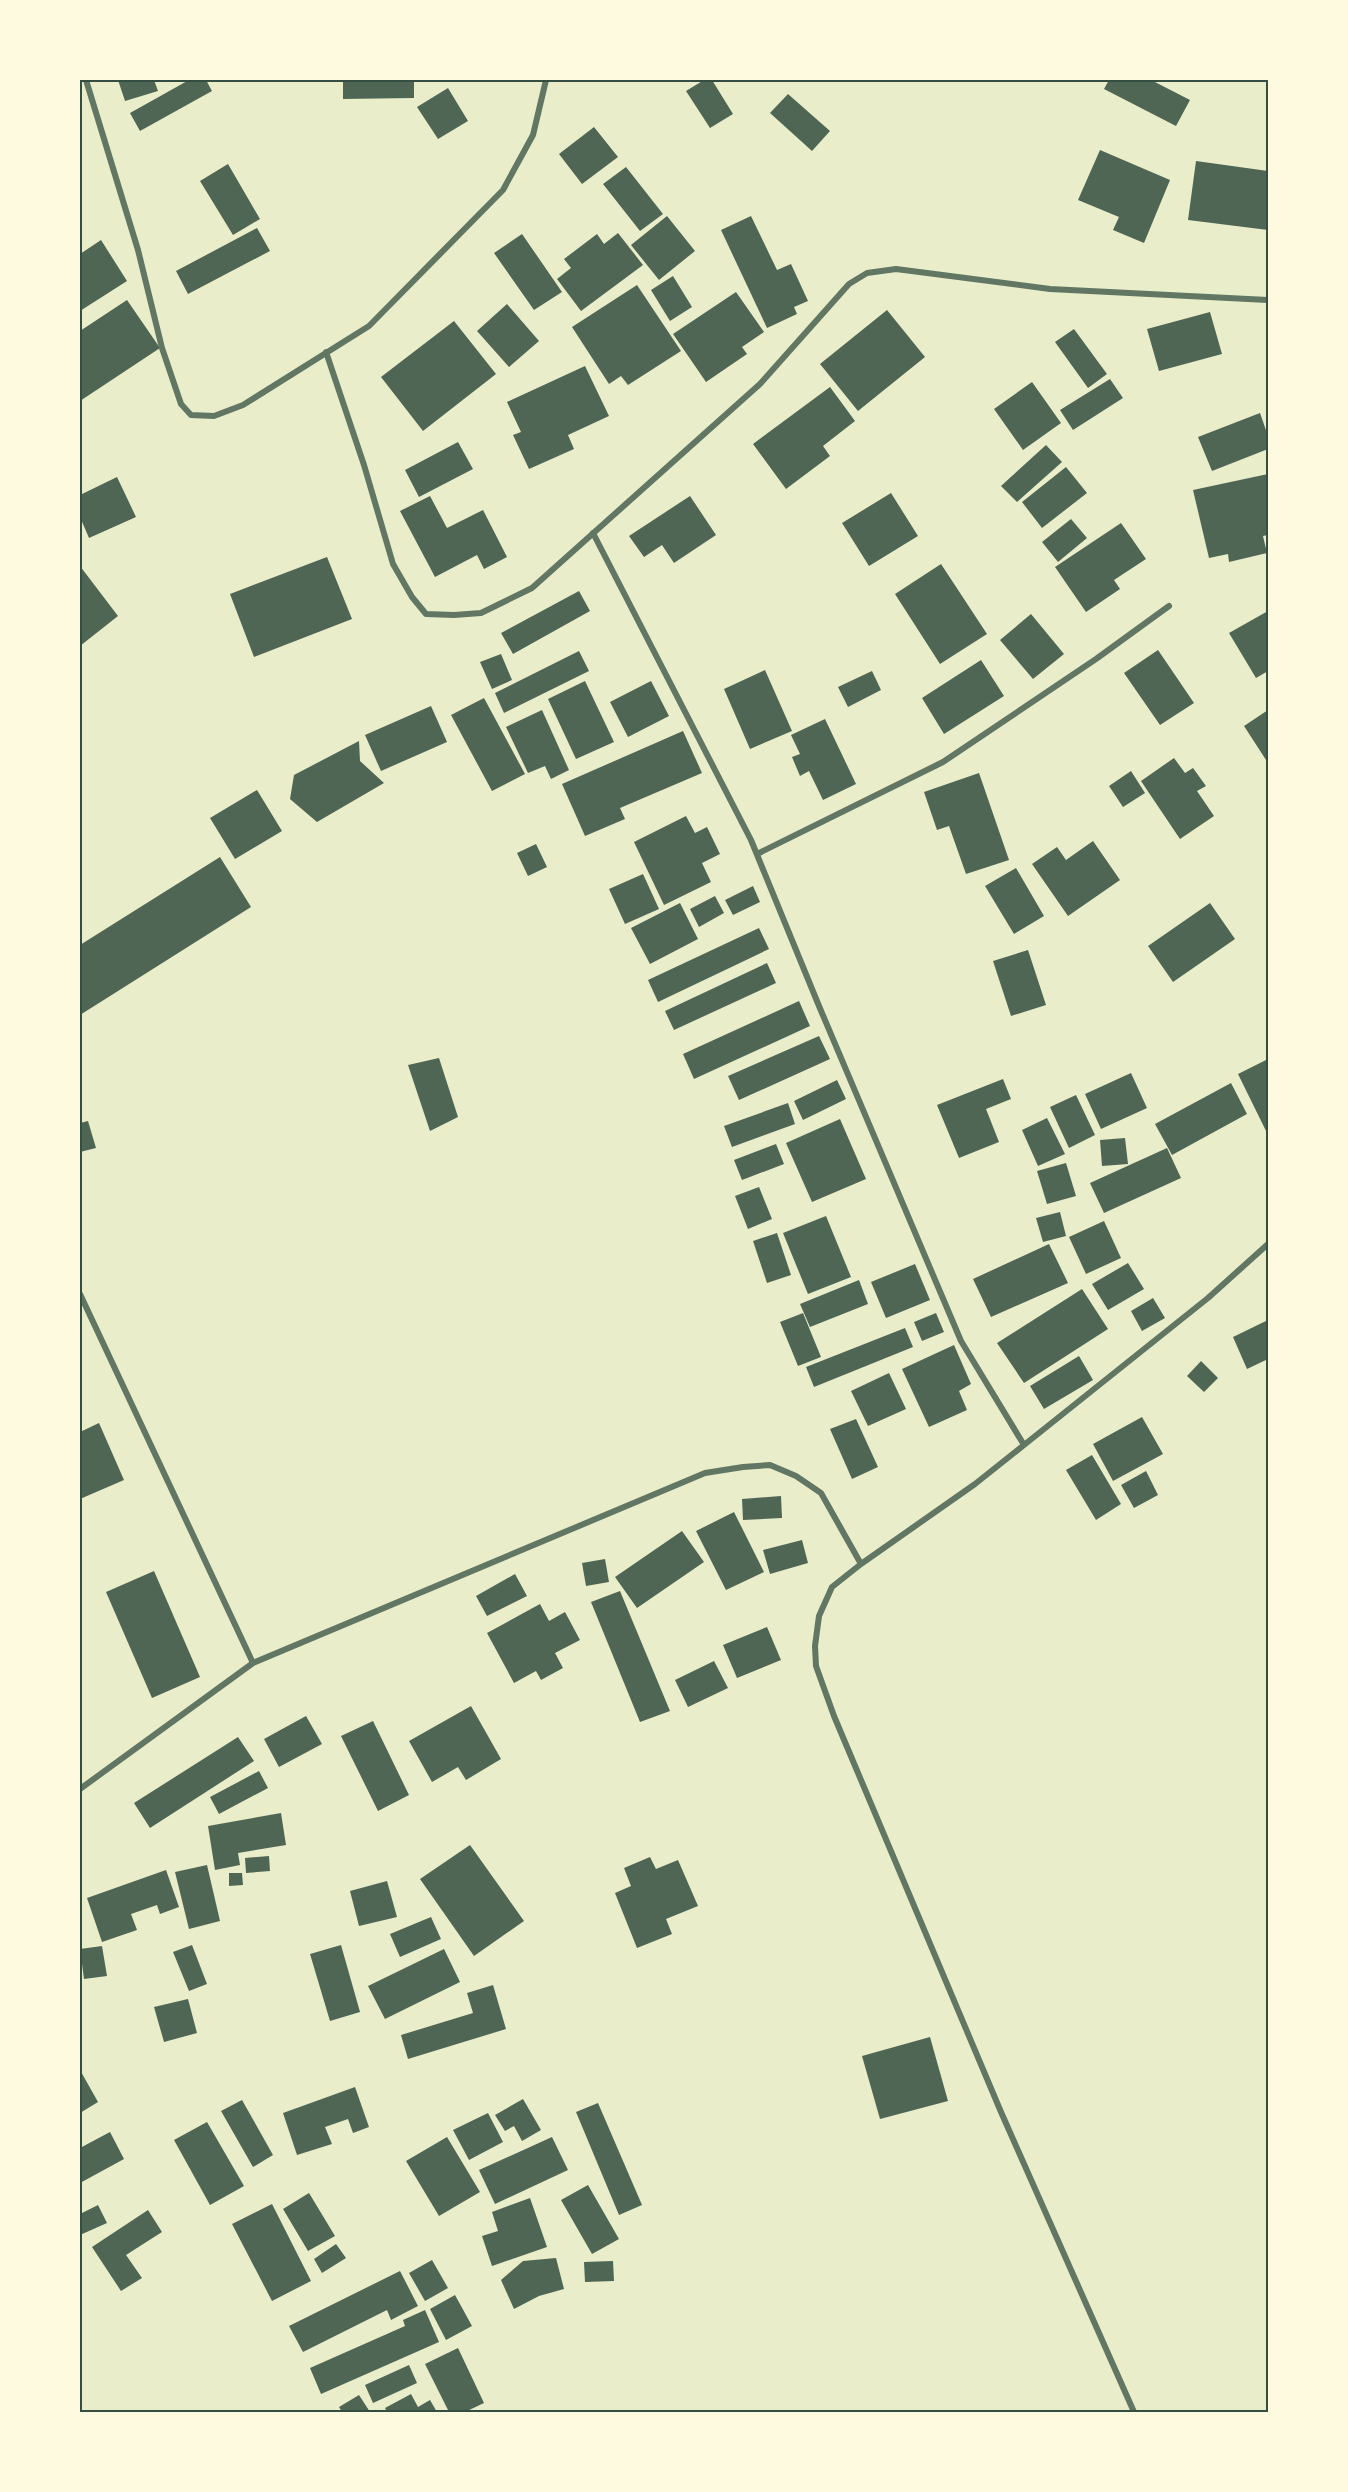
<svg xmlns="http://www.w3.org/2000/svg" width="1348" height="2492" font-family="'Source Sans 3',sans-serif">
<rect width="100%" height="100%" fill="#e9edc9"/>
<path fill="#4f6655" d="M 118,80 L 154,80 L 158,91 L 125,101 Z
M 189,80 L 206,80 L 212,91 L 140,131 L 130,113 Z
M 343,80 L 414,80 L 414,98 L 343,99 Z
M 704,80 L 712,80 L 733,114 L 710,128 L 686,91 Z
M 1109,80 L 1151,80 L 1190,100 L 1176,126 L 1104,89 Z
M 448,88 L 468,121 L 438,139 L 417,107 Z
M 788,94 L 830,131 L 812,151 L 770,113 Z
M 594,127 L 618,157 L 582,184 L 559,154 Z
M 1100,150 L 1170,180 L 1144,243 L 1113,230 L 1119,217 L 1078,200 Z
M 1196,161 L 1268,171 L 1268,230 L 1188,220 Z
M 228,164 L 260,219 L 233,235 L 200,181 Z
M 626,167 L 663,214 L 640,231 L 603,184 Z
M 667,216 L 695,251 L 659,280 L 631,245 Z
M 751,216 L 777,270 L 791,264 L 808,301 L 794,307 L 797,314 L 767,328 L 721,230 Z
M 257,228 L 270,251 L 188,294 L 176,271 Z
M 618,233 L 643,265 L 581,311 L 557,279 L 571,268 L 564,259 L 597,234 L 604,244 Z
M 522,234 L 562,292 L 534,310 L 494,253 Z
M 101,240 L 127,281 L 80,311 L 80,254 Z
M 673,276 L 692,307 L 670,321 L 651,290 Z
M 637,285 L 681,351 L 628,385 L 621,376 L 609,384 L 572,327 Z
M 736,292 L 764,332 L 742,347 L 747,354 L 706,382 L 673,334 Z
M 127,300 L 160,348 L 80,401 L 80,331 Z
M 507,304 L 539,341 L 509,367 L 477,331 Z
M 887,310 L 925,357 L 858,411 L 820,364 Z
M 1210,312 L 1222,354 L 1159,371 L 1147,329 Z
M 454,321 L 496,374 L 423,431 L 381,377 Z
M 1074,329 L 1107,374 L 1088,388 L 1055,342 Z
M 585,366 L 609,416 L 568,435 L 574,449 L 529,469 L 513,435 L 521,432 L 507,402 Z
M 1110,379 L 1123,398 L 1073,430 L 1060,410 Z
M 1032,382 L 1061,423 L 1023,450 L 994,409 Z
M 830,387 L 855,421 L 823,446 L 830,456 L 786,489 L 753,444 Z
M 1260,413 L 1268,436 L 1268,449 L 1212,471 L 1198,437 Z
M 458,442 L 473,469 L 419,497 L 405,470 Z
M 1046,445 L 1062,462 L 1017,502 L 1001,486 Z
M 1066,467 L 1087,493 L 1042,528 L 1022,502 Z
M 1268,474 L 1268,535 L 1263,536 L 1267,553 L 1229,562 L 1228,554 L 1209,558 L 1193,490 Z
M 117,477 L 136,517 L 89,538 L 80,517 L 80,495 Z
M 891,493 L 918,536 L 869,566 L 842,523 Z
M 430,496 L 447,528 L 483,510 L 507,557 L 484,569 L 477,555 L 435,577 L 400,511 Z
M 690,496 L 716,535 L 674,563 L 662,545 L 644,557 L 629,536 Z
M 1071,519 L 1087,538 L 1058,562 L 1042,542 Z
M 1121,523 L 1146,559 L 1114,580 L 1120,589 L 1086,612 L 1055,567 Z
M 327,557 L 352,619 L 254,657 L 230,594 Z
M 941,564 L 987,634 L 940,664 L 895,594 Z
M 80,566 L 118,616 L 80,646 Z
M 579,591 L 590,611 L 513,654 L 501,633 Z
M 1268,611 L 1268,671 L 1256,678 L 1229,633 Z
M 1031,614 L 1064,654 L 1033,679 L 1000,640 Z
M 1158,650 L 1194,703 L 1160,725 L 1124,673 Z
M 579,651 L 589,671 L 504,713 L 495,693 Z
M 501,654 L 512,680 L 492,689 L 480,662 Z
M 981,660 L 1004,696 L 944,734 L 922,698 Z
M 765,670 L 792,731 L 750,749 L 724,689 Z
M 872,671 L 881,690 L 848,707 L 838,687 Z
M 585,681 L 614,742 L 576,759 L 548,699 Z
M 651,681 L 669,716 L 628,737 L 610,702 Z
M 484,698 L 525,774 L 492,791 L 451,715 Z
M 431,706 L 447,742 L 381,771 L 365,735 Z
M 542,710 L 569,770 L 551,779 L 545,766 L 528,773 L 506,727 Z
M 1268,710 L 1268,763 L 1244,726 Z
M 825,719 L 856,784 L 823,800 L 809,771 L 800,776 L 792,757 L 800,754 L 791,735 Z
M 683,731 L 702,773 L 620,808 L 625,819 L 585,836 L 562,784 Z
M 359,741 L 360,761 L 384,783 L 317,822 L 290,799 L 294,775 Z
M 1174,758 L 1185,773 L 1193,768 L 1206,786 L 1197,791 L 1214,816 L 1180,839 L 1141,781 Z
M 1131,771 L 1145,793 L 1123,807 L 1109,786 Z
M 979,773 L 1009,860 L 966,874 L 949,826 L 937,830 L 924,792 Z
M 257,790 L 282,831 L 235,859 L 210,818 Z
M 686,816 L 695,833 L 707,827 L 720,854 L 702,863 L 711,882 L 664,905 L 634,842 Z
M 1093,841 L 1120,880 L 1068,916 L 1032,864 L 1057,847 L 1066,860 Z
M 536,844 L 547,867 L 528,876 L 517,853 Z
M 220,857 L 251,907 L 80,1015 L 80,945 Z
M 1016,868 L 1044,916 L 1014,934 L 985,886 Z
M 643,874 L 659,909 L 625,924 L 609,889 Z
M 753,886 L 760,902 L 733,915 L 725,900 Z
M 715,896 L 724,913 L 699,927 L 690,909 Z
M 680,903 L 698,939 L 650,964 L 631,928 Z
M 1210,903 L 1235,939 L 1173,982 L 1148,946 Z
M 759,928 L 769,949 L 658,1002 L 648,980 Z
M 1028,950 L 1046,1005 L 1011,1016 L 993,961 Z
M 767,963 L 776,983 L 674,1030 L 665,1011 Z
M 799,1001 L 810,1026 L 694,1079 L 683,1054 Z
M 819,1036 L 830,1059 L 739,1100 L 728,1076 Z
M 439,1058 L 458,1117 L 430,1131 L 408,1065 Z
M 1268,1059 L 1268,1135 L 1238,1074 Z
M 1131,1073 L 1147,1108 L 1101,1129 L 1085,1094 Z
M 1003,1079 L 1011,1099 L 986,1109 L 999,1142 L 959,1158 L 937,1105 Z
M 837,1080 L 846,1099 L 803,1120 L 794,1101 Z
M 1231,1083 L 1247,1114 L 1172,1155 L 1155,1124 Z
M 1076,1095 L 1095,1135 L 1069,1148 L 1050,1107 Z
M 788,1103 L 795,1124 L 732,1147 L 724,1126 Z
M 1047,1118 L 1065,1154 L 1038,1166 L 1022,1130 Z
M 840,1119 L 866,1179 L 812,1202 L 786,1143 Z
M 88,1121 L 96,1148 L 80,1152 L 80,1123 Z
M 1125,1138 L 1128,1164 L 1102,1166 L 1100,1140 Z
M 776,1144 L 784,1164 L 742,1180 L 734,1160 Z
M 1167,1148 L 1181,1178 L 1104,1213 L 1090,1183 Z
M 1066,1163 L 1076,1196 L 1047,1204 L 1037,1171 Z
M 759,1187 L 772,1219 L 748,1229 L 735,1196 Z
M 1060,1212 L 1066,1236 L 1043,1242 L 1036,1218 Z
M 826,1216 L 851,1277 L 808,1294 L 783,1233 Z
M 1104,1221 L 1121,1258 L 1086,1274 L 1069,1237 Z
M 777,1233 L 791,1275 L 767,1283 L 753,1241 Z
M 1049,1244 L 1068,1283 L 991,1317 L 973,1279 Z
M 1128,1263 L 1144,1289 L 1108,1310 L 1092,1284 Z
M 915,1264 L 930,1300 L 886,1318 L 871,1282 Z
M 859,1280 L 868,1304 L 810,1327 L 800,1304 Z
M 1082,1289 L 1108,1329 L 1024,1383 L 997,1343 Z
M 1153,1298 L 1165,1318 L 1142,1331 L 1131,1311 Z
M 803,1313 L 821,1357 L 798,1366 L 780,1322 Z
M 936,1313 L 944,1332 L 922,1341 L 914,1322 Z
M 1268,1320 L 1268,1359 L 1247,1369 L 1233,1337 Z
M 905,1328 L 913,1347 L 814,1387 L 806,1367 Z
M 954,1345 L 971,1384 L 959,1391 L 967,1410 L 929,1427 L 902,1369 Z
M 1079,1356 L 1093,1380 L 1044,1409 L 1030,1386 Z
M 1201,1361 L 1218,1378 L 1204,1392 L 1187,1376 Z
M 889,1373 L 906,1409 L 868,1426 L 851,1391 Z
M 1142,1417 L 1163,1454 L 1113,1481 L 1093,1444 Z
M 856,1419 L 878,1467 L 852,1479 L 830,1429 Z
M 99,1423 L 124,1480 L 80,1499 L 80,1432 Z
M 1092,1455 L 1121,1504 L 1096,1520 L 1066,1470 Z
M 1146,1471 L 1158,1495 L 1134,1508 L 1121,1485 Z
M 781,1496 L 782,1518 L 743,1520 L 742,1499 Z
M 734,1512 L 764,1572 L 726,1590 L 696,1531 Z
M 682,1531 L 704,1562 L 637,1608 L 615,1577 Z
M 802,1540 L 808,1563 L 770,1574 L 763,1550 Z
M 605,1559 L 609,1582 L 586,1586 L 582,1563 Z
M 154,1571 L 200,1677 L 152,1698 L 106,1592 Z
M 515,1574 L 527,1596 L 487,1616 L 476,1596 Z
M 620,1591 L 670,1711 L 640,1722 L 591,1602 Z
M 540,1604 L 549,1621 L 565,1612 L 580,1640 L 555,1653 L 563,1668 L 541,1680 L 536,1671 L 514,1683 L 487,1633 Z
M 767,1627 L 781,1660 L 737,1678 L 723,1645 Z
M 714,1661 L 728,1688 L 688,1707 L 675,1680 Z
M 471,1706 L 501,1759 L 466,1780 L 458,1767 L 432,1782 L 409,1741 Z
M 306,1716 L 322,1744 L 279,1767 L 264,1739 Z
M 373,1721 L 409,1795 L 378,1811 L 341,1736 Z
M 238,1737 L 254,1761 L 150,1828 L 134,1803 Z
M 259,1771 L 268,1788 L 219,1814 L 210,1797 Z
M 281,1813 L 286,1845 L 238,1853 L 240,1865 L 215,1870 L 208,1826 Z
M 470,1845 L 524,1921 L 474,1956 L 420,1879 Z
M 269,1856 L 270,1871 L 246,1873 L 245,1858 Z
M 650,1857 L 656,1869 L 678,1860 L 698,1906 L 666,1919 L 672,1934 L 637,1948 L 615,1893 L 631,1886 L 624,1868 Z
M 207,1865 L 220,1921 L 189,1929 L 175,1872 Z
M 166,1870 L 179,1907 L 160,1914 L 157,1905 L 131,1914 L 137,1930 L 102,1942 L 87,1898 Z
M 229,1873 L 242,1873 L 243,1885 L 229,1886 Z
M 387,1881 L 397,1917 L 359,1926 L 350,1891 Z
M 431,1917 L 441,1939 L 400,1957 L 390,1934 Z
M 192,1945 L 207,1984 L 189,1991 L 173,1952 Z
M 341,1945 L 360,2012 L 330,2021 L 310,1954 Z
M 102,1946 L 107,1976 L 84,1979 L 80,1949 Z
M 444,1949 L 460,1982 L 385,2019 L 368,1986 Z
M 493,1985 L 506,2029 L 408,2059 L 401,2035 L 473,2013 L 467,1993 Z
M 188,1999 L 197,2033 L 164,2042 L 154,2007 Z
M 930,2037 L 948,2101 L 880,2119 L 862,2056 Z
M 80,2070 L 98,2102 L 80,2113 Z
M 355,2087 L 369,2127 L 353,2133 L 348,2119 L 325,2127 L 332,2144 L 297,2155 L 283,2113 Z
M 523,2099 L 541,2130 L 522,2141 L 514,2126 L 505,2131 L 495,2115 Z
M 242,2100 L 273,2155 L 253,2167 L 221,2111 Z
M 598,2103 L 642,2205 L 619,2215 L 576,2112 Z
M 488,2113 L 503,2142 L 469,2160 L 453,2130 Z
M 207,2122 L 244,2186 L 210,2205 L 174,2140 Z
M 110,2132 L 124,2159 L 80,2183 L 80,2148 Z
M 447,2137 L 480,2192 L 439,2216 L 406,2161 Z
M 552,2137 L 568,2170 L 495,2204 L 479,2170 Z
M 588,2185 L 619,2239 L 592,2254 L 561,2200 Z
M 309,2193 L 335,2236 L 308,2251 L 283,2209 Z
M 530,2198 L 547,2247 L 492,2266 L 482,2236 L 498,2231 L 492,2212 Z
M 272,2204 L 311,2281 L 272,2301 L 232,2224 Z
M 98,2205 L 107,2223 L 80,2235 L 80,2214 Z
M 148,2210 L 162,2232 L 126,2255 L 142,2278 L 121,2291 L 92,2247 Z
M 336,2244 L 346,2258 L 322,2273 L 314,2259 Z
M 556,2258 L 564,2289 L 539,2296 L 514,2309 L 501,2280 L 523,2261 Z
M 432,2260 L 448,2288 L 425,2301 L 409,2273 Z
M 613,2261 L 614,2281 L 585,2282 L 584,2262 Z
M 400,2271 L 418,2306 L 391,2320 L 387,2310 L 303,2352 L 289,2326 Z
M 455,2295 L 472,2326 L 446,2340 L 430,2309 Z
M 425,2310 L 439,2342 L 321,2394 L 310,2368 L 405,2326 L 403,2320 Z
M 458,2348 L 484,2403 L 465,2412 L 449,2412 L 425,2364 Z
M 409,2365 L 417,2383 L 373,2403 L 365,2385 Z
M 411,2394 L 418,2407 L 430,2400 L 437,2412 L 387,2412 L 385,2408 Z
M 359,2395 L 370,2412 L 342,2412 L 339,2407 Z"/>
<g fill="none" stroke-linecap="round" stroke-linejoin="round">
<path stroke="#617663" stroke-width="6" d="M 86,80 L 138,250 L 162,348 L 181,404 L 191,415 L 214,416 L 243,405 L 369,326 L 503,190 L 533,135 L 546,80
M 326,352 L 364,465 L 393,564 L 412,597 L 426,614 L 454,615 L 481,613 L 532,588 L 760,384 L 849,284 L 867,273 L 896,269 L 1050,289 L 1268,300
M 593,533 L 751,840 L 819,1006 L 961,1341 L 1024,1445
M 757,854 L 943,762 L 1096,659 L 1169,606
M 80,1294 L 253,1663
M 80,1789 L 253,1663 L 705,1473 L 743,1467 L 770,1465 L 796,1476 L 821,1493 L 861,1564
M 1134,2412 L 1001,2112 L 834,1716 L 816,1666 L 815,1646 L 819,1616 L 832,1587 L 861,1564 L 975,1484 L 1024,1445 L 1208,1298 L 1268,1244"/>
</g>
<rect width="1348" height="2492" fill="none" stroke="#fefae0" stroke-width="162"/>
<rect x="81" y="81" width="1186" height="2330" fill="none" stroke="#344e41" stroke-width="2"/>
</svg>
